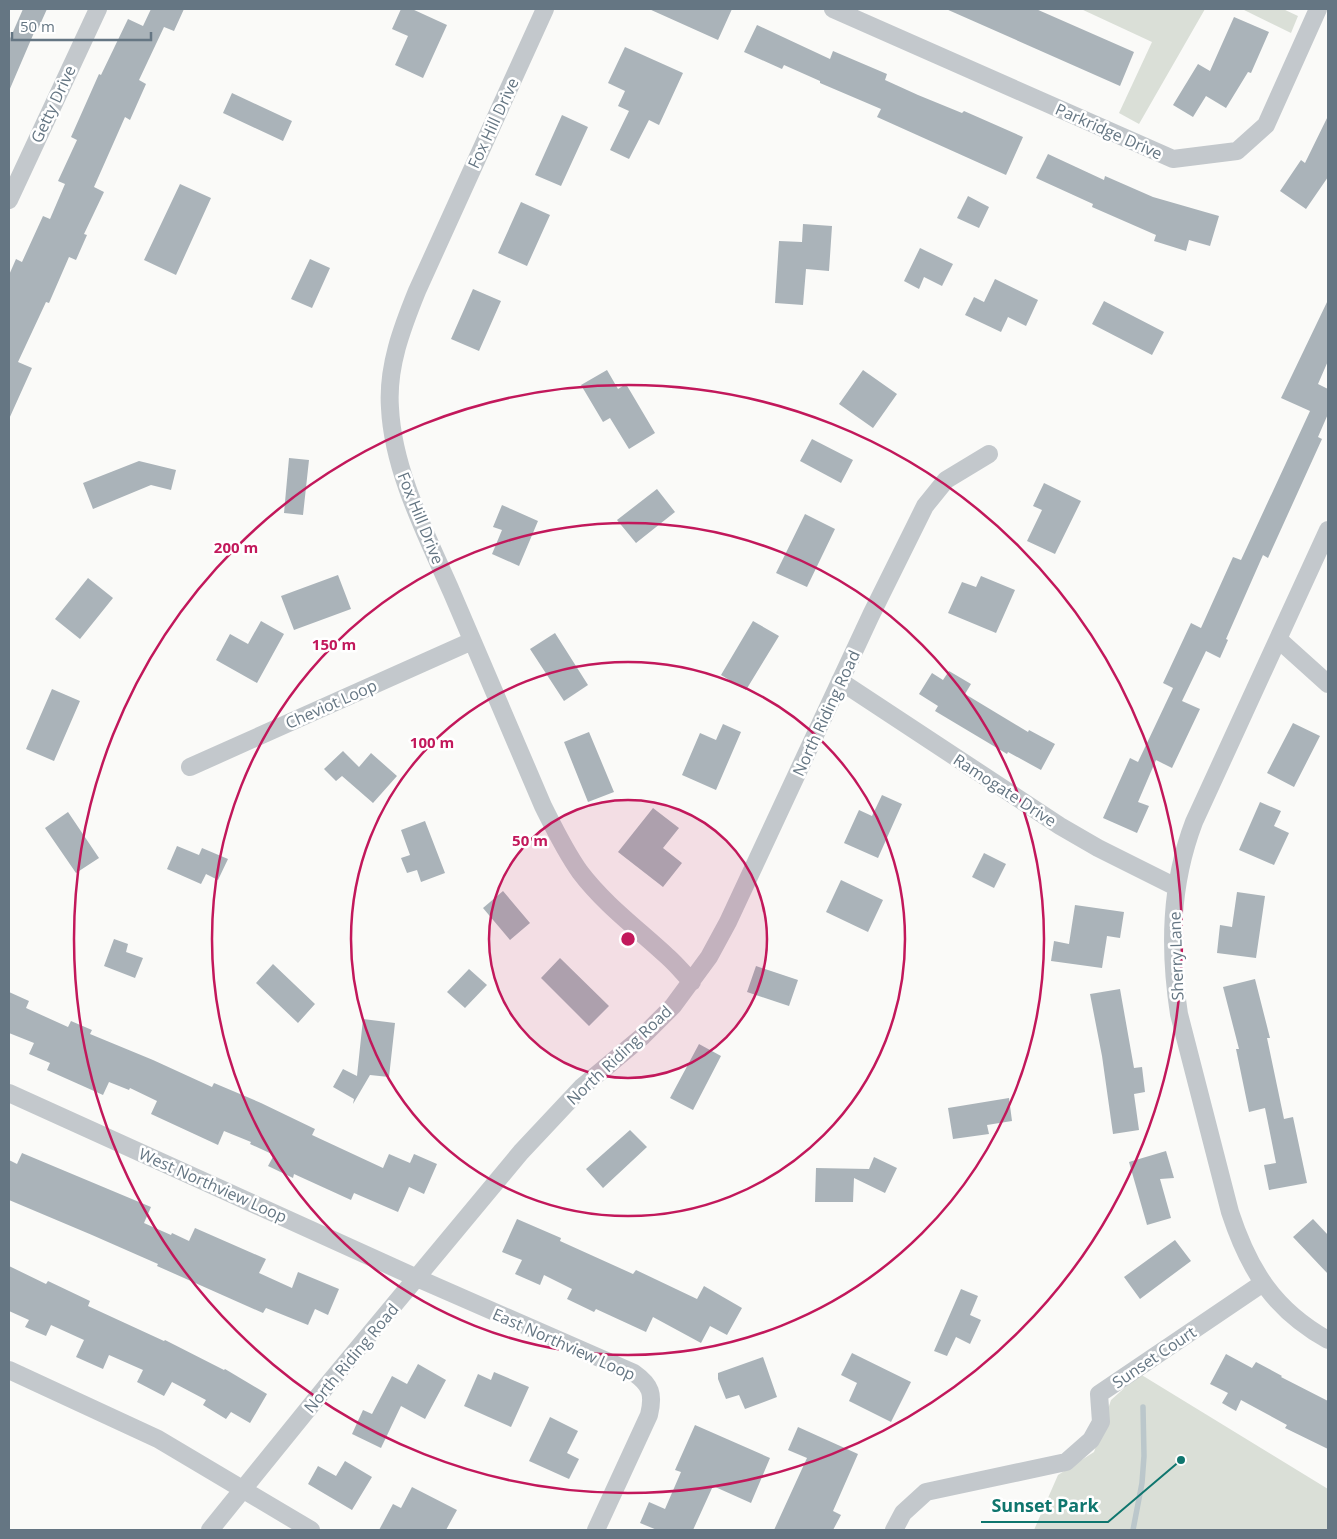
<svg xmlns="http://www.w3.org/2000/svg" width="1337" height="1539" font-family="'Open Sans',sans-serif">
<rect width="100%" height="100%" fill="#fafaf8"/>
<path fill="#dadfd7" d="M 1081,9 L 1205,9 L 1139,124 L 1119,113 L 1152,42 Z
M 1242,9 L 1283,9 L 1298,16 L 1291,33 Z
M 1140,1374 L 1328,1489 L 1328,1530 L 1034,1530 L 1058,1475 L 1094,1452 L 1111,1400 Z"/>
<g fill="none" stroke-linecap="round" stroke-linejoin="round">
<path stroke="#bbc7cb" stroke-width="5.5" d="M 1133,1530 L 1142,1483 L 1144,1456 L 1143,1407"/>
</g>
<path fill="#aab3b9" d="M 23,9 L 47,9 L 38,29 L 36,28 L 9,91 L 9,41 Z
M 151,9 L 184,9 L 174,31 L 164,27 L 139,80 L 146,84 L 130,120 L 125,117 L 94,187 L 104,192 L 84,234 L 87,235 L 76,260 L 69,257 L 49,303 L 46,302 L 18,362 L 32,368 L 9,419 L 9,275 L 16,259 L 22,262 L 43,216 L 50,219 L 65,184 L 58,181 L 77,140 L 71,137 L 99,74 L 101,75 L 128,19 L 143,26 Z
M 401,9 L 412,9 L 447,25 L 423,78 L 395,65 L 408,36 L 392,29 Z
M 649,9 L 732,9 L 718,40 Z
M 946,9 L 1036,9 L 1134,52 L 1120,86 Z
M 1234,17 L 1269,32 L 1251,73 L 1248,72 L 1226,108 L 1206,96 L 1193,117 L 1173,105 L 1198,64 L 1210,71 Z
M 757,25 L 830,59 L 833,51 L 887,74 L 885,80 L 918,95 L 962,113 L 964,111 L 1023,137 L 1006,175 L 877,117 L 881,109 L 820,83 L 820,81 L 784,65 L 782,69 L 744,52 Z
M 625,47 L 683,73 L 659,125 L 649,120 L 629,159 L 610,150 L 629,111 L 618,106 L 625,91 L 608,83 Z
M 232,93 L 292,121 L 283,141 L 223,113 Z
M 562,115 L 588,127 L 561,186 L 535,175 Z
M 1328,116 L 1328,177 L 1306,209 L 1280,191 L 1301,160 L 1305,163 Z
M 1048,154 L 1104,180 L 1105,176 L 1153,197 L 1219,216 L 1210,246 L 1189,240 L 1186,251 L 1154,241 L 1156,235 L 1092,207 L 1093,204 L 1036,178 Z
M 180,184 L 211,198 L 176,275 L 144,260 Z
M 968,196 L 989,207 L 979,228 L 957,218 Z
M 521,202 L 550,215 L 527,266 L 498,253 Z
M 803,224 L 832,226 L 829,271 L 806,269 L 803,305 L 775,303 L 779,241 L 802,242 Z
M 920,248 L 953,264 L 942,286 L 924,277 L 919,289 L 904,281 Z
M 310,259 L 330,268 L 312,308 L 291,299 Z
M 995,279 L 1038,300 L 1026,326 L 1008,317 L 1001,332 L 965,315 L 974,297 L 984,302 Z
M 473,289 L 501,301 L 479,351 L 451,339 Z
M 1328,300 L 1328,361 L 1318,384 L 1328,389 L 1328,414 L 1318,437 L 1322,439 L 1268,558 L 1263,555 L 1226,639 L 1228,640 L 1220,658 L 1206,651 L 1182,701 L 1200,709 L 1172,768 L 1156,760 L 1138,802 L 1149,806 L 1137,833 L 1103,818 L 1130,758 L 1138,762 L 1173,688 L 1163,683 L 1191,623 L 1201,628 L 1233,557 L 1241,560 L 1310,411 L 1281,398 Z
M 1104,301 L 1164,332 L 1152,355 L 1092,324 Z
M 607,370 L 618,389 L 626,384 L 655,433 L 629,449 L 610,418 L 603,422 L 581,385 Z
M 863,370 L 897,394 L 873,428 L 839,404 Z
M 812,439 L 853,460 L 841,483 L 800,461 Z
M 289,458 L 309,460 L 303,515 L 284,513 Z
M 139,461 L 176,470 L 171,490 L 151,485 L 93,509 L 83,483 Z
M 1044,483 L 1081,501 L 1055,554 L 1027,541 L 1042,510 L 1033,506 Z
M 657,489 L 675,512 L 636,543 L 617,520 Z
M 502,505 L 538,521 L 519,566 L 492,554 L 502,530 L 493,527 Z
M 805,514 L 835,529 L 807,587 L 776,573 Z
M 338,575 L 351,609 L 294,630 L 281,596 Z
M 981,576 L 1015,590 L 996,633 L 948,613 L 962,582 L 976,587 Z
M 88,578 L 113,598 L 80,639 L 55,619 Z
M 261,621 L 284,634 L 257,683 L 216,660 L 230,634 L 248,644 Z
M 753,621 L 779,636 L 746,690 L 721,675 Z
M 555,633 L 588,685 L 564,701 L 530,649 Z
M 949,671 L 971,684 L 965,694 L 1028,732 L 1029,730 L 1055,744 L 1041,770 L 1008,752 L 1007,754 L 935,711 L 938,706 L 919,694 L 932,673 L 943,680 Z
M 52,689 L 80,701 L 54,761 L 26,749 Z
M 1293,723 L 1320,736 L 1294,787 L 1267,773 Z
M 723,724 L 741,732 L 716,790 L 682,775 L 700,733 L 716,740 Z
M 589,732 L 614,792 L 588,802 L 564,742 Z
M 343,751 L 359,767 L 371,753 L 397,776 L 373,803 L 342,776 L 336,781 L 324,769 Z
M 882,795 L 902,804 L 878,858 L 844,843 L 859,810 L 872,816 Z
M 1260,802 L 1281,811 L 1274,826 L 1289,833 L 1274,865 L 1239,850 Z
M 653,808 L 679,828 L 663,848 L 682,863 L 663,887 L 618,852 Z
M 68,812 L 99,858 L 76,873 L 45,828 Z
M 425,821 L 445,873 L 421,882 L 417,870 L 407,873 L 401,858 L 410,855 L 401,830 Z
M 177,846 L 199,855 L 202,848 L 228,859 L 218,880 L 206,874 L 201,884 L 167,869 Z
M 984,853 L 1006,864 L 994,888 L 972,877 Z
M 841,880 L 883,900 L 868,932 L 826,912 Z
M 503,891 L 530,923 L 510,940 L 483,908 Z
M 1237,892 L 1265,896 L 1256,958 L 1217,953 L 1220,925 L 1232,927 Z
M 1075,905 L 1124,912 L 1120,938 L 1107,936 L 1102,968 L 1051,961 L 1054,941 L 1069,944 Z
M 114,939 L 128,944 L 126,952 L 143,958 L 135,978 L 104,966 Z
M 560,958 L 609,1006 L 589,1026 L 541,978 Z
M 273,964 L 315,1004 L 298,1023 L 256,983 Z
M 756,966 L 798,980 L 789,1006 L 747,992 Z
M 469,969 L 487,985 L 465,1008 L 447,992 Z
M 1255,979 L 1270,1038 L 1267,1038 L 1284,1119 L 1293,1117 L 1307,1183 L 1269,1190 L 1264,1165 L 1276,1163 L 1265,1108 L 1249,1112 L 1236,1049 L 1239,1049 L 1223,987 Z
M 1120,989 L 1134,1068 L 1142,1067 L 1145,1092 L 1134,1094 L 1139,1130 L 1113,1134 L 1102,1056 L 1090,994 Z
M 9,992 L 29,1001 L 26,1008 L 68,1027 L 71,1021 L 92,1030 L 90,1034 L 153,1060 L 212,1087 L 214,1083 L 261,1103 L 315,1129 L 312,1135 L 383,1168 L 389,1154 L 410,1163 L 414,1154 L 437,1164 L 424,1194 L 409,1187 L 398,1212 L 354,1193 L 351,1200 L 294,1174 L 293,1178 L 268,1166 L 274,1155 L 250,1144 L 251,1142 L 224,1131 L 218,1145 L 151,1114 L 157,1101 L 130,1088 L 129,1090 L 109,1082 L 103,1095 L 47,1070 L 50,1063 L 29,1054 L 34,1043 L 9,1033 Z
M 363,1019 L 395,1023 L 389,1077 L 370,1075 L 353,1104 L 354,1099 L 333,1087 L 343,1069 L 357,1076 Z
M 699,1044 L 721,1056 L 693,1110 L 670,1098 Z
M 1009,1098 L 1012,1121 L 987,1125 L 989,1134 L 953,1139 L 948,1108 Z
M 630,1130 L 647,1147 L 603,1188 L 586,1169 Z
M 1166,1151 L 1174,1178 L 1160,1179 L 1171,1218 L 1147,1225 L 1129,1162 Z
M 22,1153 L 151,1207 L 144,1223 L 171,1235 L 172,1233 L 189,1241 L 195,1228 L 266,1259 L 259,1273 L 292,1288 L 298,1272 L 339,1289 L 328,1315 L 315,1309 L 308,1325 L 266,1308 L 263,1313 L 157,1266 L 158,1264 L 92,1235 L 9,1200 L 9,1160 L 17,1164 Z
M 874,1157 L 897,1168 L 885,1193 L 854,1178 L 853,1202 L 815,1202 L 816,1168 L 869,1169 Z
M 517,1219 L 561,1238 L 560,1241 L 633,1274 L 636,1270 L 697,1299 L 704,1286 L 742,1308 L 727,1335 L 710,1326 L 701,1343 L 653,1317 L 646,1332 L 596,1309 L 594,1312 L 567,1299 L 572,1289 L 544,1275 L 540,1285 L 515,1274 L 522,1260 L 502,1252 Z
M 1313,1219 L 1328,1235 L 1328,1274 L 1293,1237 Z
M 1175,1240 L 1191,1261 L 1140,1299 L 1124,1277 Z
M 9,1266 L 46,1284 L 48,1281 L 90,1301 L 88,1306 L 164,1341 L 165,1340 L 224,1370 L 225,1369 L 267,1394 L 250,1423 L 231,1412 L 226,1419 L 203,1405 L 206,1400 L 172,1382 L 164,1396 L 137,1382 L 143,1370 L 109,1355 L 103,1369 L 76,1357 L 84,1340 L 51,1325 L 46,1336 L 25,1327 L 29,1320 L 9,1311 Z
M 961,1289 L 978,1296 L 970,1315 L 981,1320 L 970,1344 L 956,1337 L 947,1356 L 934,1351 Z
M 852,1353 L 911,1382 L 891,1422 L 849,1401 L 857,1383 L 841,1375 Z
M 1226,1354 L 1252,1368 L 1256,1362 L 1282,1376 L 1281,1377 L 1328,1401 L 1328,1449 L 1285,1428 L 1287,1425 L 1241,1400 L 1236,1411 L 1222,1403 L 1228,1393 L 1210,1384 Z
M 763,1357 L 777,1397 L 745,1409 L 739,1395 L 726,1399 L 718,1379 L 718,1373 Z
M 418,1364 L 446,1380 L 425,1419 L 401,1406 L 381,1448 L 352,1434 L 363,1410 L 372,1414 L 392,1376 L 407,1384 Z
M 494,1372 L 529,1387 L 511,1427 L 464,1406 L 478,1374 L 491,1380 Z
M 550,1417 L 578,1431 L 567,1453 L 579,1459 L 569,1479 L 529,1461 Z
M 695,1425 L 770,1458 L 751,1503 L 713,1486 L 693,1530 L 657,1530 L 640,1523 L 649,1502 L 665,1509 L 681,1472 L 675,1470 Z
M 798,1427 L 858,1454 L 833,1511 L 841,1515 L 833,1530 L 774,1530 L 807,1458 L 788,1450 Z
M 345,1461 L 372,1477 L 352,1510 L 308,1484 L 318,1466 L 336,1476 Z
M 412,1487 L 457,1510 L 446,1530 L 379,1530 L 393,1504 L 401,1508 Z"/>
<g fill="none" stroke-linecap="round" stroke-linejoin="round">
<path stroke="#c3c8cc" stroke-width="18" d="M 545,9 L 417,291 C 402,328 387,367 390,408 C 393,471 427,536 452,593 C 482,664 513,735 543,806 C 554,828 565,851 580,872 C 605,905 638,929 668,957 C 677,965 684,974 692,982
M 833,9 L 1173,159 L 1237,151 L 1266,125 L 1318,9
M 9,200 L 98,9
M 1328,530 L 1194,822 C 1170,885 1169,949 1179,1014 L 1230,1212 C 1249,1270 1274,1310 1328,1340
M 1278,639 L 1328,684
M 840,681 L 1060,826 L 1098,848 L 1176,887
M 190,767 L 472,641
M 9,1093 L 417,1278 L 634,1373 C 651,1385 654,1394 649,1415 L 596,1530
M 9,1370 L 158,1439 L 311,1530
M 210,1530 L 329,1383 L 521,1152 L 582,1087 L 643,1036 L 673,1006 L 709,957 L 728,922 L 871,615 L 925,506 L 946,480 L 989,454
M 894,1530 L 903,1513 L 926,1492 L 1066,1462 L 1091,1440 L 1101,1422 L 1099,1394 L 1263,1283"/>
</g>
<circle cx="628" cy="939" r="139" fill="#c2185b" fill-opacity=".12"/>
<g fill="none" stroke="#c2185b" stroke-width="2.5">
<circle cx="628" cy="939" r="139"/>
<circle cx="628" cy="939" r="277"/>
<circle cx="628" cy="939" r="416"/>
<circle cx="628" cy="939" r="554"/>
</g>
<g text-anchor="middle" stroke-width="5" stroke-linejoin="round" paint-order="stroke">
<g font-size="16" fill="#657683" stroke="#fff">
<text transform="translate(53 104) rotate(-65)" y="6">Getty Drive</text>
<text transform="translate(493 123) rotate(-65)" y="6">Fox Hill Drive</text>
<text transform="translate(1109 131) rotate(24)" y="6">Parkridge Drive</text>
<text transform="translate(421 518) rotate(68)" y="6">Fox Hill Drive</text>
<text transform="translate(331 704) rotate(-24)" y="6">Cheviot Loop</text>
<text transform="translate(826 713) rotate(-65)" y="6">North Riding Road</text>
<text transform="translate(1005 790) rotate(33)" y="6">Ramogate Drive</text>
<text transform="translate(1176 956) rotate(-92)" y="6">Sherry Lane</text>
<text transform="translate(619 1055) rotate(-43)" y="6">North Riding Road</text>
<text transform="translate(213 1185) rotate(24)" y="6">West Northview Loop</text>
<text transform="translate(564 1344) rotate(24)" y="6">East Northview Loop</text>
<text transform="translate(1154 1357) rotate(-34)" y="6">Sunset Court</text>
<text transform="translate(351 1358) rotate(-50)" y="6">North Riding Road</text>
</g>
</g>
<circle cx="628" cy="939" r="8" fill="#c2185b" stroke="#fff" stroke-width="2.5"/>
<g font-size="15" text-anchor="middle" font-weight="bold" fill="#c2185b" stroke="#fff" stroke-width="5" stroke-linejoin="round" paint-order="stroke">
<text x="236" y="553">200 m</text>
<text x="334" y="650">150 m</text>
<text x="432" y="748">100 m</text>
<text x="530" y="846">50 m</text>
</g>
<path fill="none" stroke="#0f766e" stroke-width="2" d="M1181 1460L1108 1522H981"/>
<circle fill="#0f766e" stroke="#fff" stroke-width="2" cx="1181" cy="1460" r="5"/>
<g font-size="18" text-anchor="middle" font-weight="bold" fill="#0f766e" stroke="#fff" stroke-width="5" stroke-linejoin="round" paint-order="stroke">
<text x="1045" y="1512">Sunset Park</text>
</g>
<rect width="1337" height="1539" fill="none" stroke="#657683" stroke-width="20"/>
<path d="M12 32v8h139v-8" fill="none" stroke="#657683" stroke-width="2.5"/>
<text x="20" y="32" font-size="15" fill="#657683" stroke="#ffffff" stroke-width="4" paint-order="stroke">50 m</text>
</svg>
